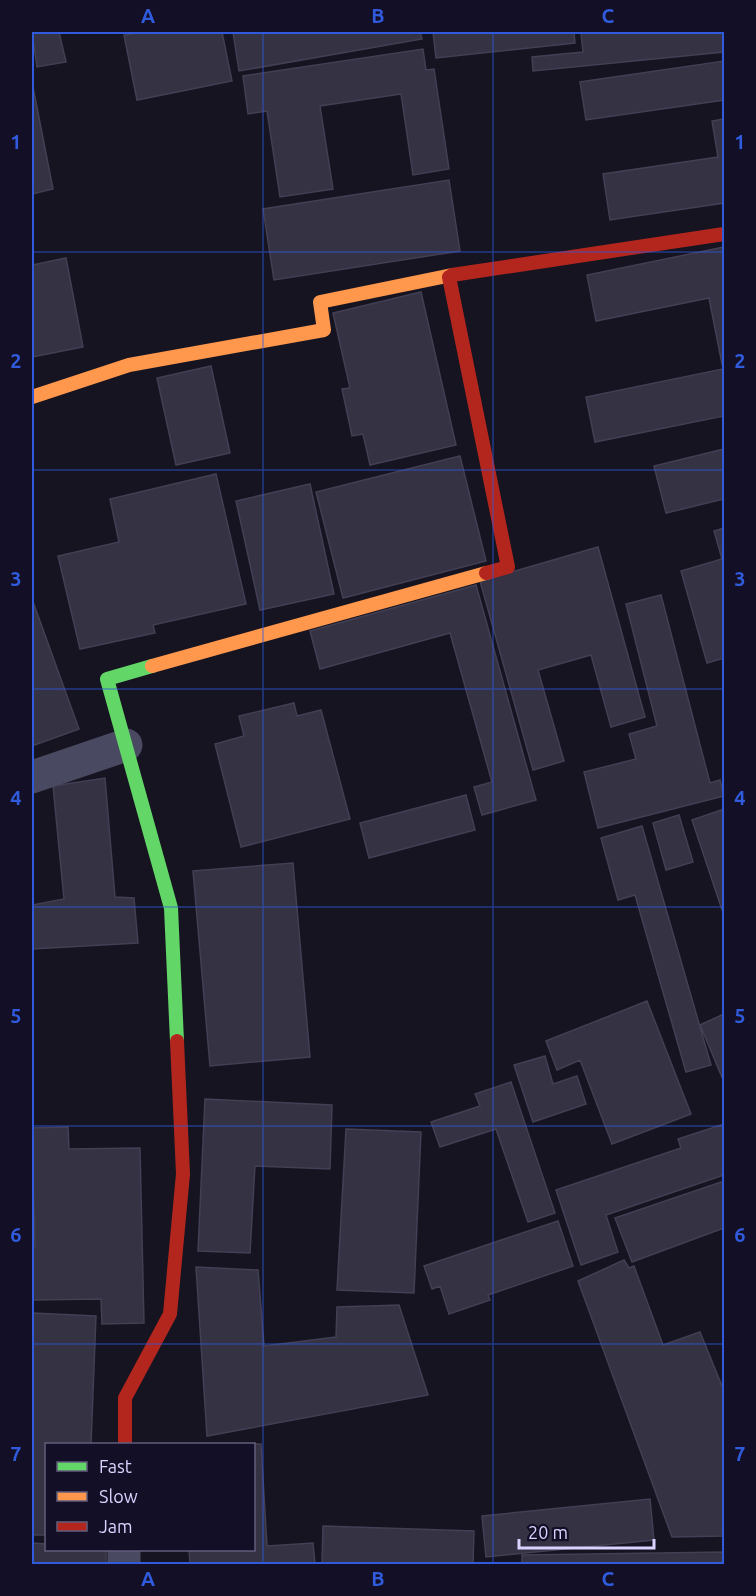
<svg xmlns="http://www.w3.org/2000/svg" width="756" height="1596" font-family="Ubuntu,sans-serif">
<rect width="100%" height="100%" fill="#161421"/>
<path fill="#343243" stroke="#433f54" stroke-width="1.5" d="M 32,32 L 59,32 L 66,62 L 37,67 Z
M 144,32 L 222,32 L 232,81 L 137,100 L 124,35 Z
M 233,32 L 420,32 L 422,39 L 239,71 Z
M 433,32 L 574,32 L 575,43 L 436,58 Z
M 591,32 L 724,32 L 724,52 L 533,71 L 532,57 L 583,52 L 581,33 Z
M 423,49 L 426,70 L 434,69 L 449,169 L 413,175 L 401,94 L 320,106 L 333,189 L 280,197 L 267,111 L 248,114 L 243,76 Z
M 724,61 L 724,100 L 586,120 L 580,82 Z
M 32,82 L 53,189 L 32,194 Z
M 724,119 L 724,203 L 610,220 L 603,174 L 718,157 L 712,121 Z
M 449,180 L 460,251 L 274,280 L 263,209 Z
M 724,247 L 724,416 L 595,442 L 586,397 L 723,369 L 709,298 L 596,321 L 587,275 Z
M 66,258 L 83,347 L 32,357 L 32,265 Z
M 421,292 L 456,445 L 370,465 L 363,434 L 352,436 L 342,389 L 350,388 L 333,313 Z
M 211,366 L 230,453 L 176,465 L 157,378 Z
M 724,449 L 724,499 L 666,513 L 654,466 Z
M 460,456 L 486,561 L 343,598 L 316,492 Z
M 216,474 L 246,604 L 153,625 L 155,633 L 80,649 L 58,556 L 119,542 L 110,499 Z
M 310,484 L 334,594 L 260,610 L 236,501 Z
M 724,528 L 724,658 L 707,663 L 681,571 L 722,559 L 714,531 Z
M 598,547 L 645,717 L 611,727 L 591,655 L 538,670 L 564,761 L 533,770 L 480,581 Z
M 476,585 L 536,800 L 482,815 L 474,787 L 492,782 L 450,633 L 320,669 L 310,631 Z
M 661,595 L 710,783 L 720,780 L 724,796 L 598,828 L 584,772 L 636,759 L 629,734 L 657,726 L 626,604 Z
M 32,599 L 79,729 L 32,746 Z
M 294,703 L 297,716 L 321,710 L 350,819 L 241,847 L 215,744 L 244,736 L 239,716 Z
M 105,778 L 115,897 L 134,898 L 138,943 L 32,949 L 32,905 L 64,899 L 53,786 Z
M 466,795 L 475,830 L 369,858 L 360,823 Z
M 724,809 L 724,909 L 722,910 L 692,820 Z
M 679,815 L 693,862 L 666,870 L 653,823 Z
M 642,826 L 711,1065 L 686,1072 L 635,895 L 618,900 L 601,838 Z
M 293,863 L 310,1057 L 210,1066 L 193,871 Z
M 647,1001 L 691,1114 L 612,1144 L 580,1060 L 557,1070 L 546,1041 Z
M 724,1014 L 724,1082 L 700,1025 Z
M 545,1056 L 553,1084 L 577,1076 L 586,1104 L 533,1122 L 514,1065 Z
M 511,1082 L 555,1213 L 528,1222 L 496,1129 L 440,1147 L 431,1122 L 480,1106 L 475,1094 Z
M 205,1099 L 332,1105 L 330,1169 L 255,1166 L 250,1253 L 198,1251 Z
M 724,1124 L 724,1175 L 606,1215 L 618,1252 L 581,1265 L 556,1190 L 681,1148 L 678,1139 Z
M 68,1127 L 69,1149 L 140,1148 L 144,1323 L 102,1324 L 101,1299 L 32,1300 L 32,1247 L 35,1247 L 32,1128 Z
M 346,1129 L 421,1132 L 414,1293 L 337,1290 Z
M 724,1181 L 724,1228 L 632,1262 L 615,1218 Z
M 558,1221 L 573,1266 L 488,1295 L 490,1300 L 449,1314 L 440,1286 L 432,1289 L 424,1266 Z
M 624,1260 L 629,1268 L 634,1266 L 663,1345 L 700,1332 L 724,1391 L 724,1536 L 672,1537 L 578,1281 Z
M 196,1267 L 258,1270 L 264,1346 L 336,1337 L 337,1307 L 399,1305 L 428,1395 L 207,1436 Z
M 32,1313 L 96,1316 L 91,1444 L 46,1444 L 46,1535 L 32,1535 Z
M 248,1444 L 261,1444 L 267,1546 L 313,1543 L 315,1564 L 190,1564 L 189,1550 L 254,1550 L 254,1444 Z
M 650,1499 L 654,1540 L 486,1557 L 482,1516 Z
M 323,1526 L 474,1531 L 473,1564 L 322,1564 Z
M 32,1543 L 46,1544 L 46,1550 L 106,1550 L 106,1564 L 32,1564 Z
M 724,1552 L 724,1564 L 522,1564 L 522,1555 Z"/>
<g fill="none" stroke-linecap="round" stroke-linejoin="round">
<path stroke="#4a4962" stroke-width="33" d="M 32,777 L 126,745
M 124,1564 L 124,1550"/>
<path stroke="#63d668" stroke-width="14" d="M 152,666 L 107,679 L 171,908 L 177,1041"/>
<path stroke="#ff974d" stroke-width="14" d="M 32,397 L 129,365 L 324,330 L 320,302 L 452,275
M 152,666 L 486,573"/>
<path stroke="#b3261e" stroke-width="14" d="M 452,275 L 724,234
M 449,277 L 508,567 L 486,573
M 125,1444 L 125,1398 L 170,1314 L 183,1174 L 177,1041"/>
</g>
<path fill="none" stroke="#305bdc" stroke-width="1.5" stroke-opacity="0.55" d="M 263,32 L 263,1564M 493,32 L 493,1564M 32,252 L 724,252M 32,470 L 724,470M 32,689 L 724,689M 32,907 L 724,907M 32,1126 L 724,1126M 32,1344 L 724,1344"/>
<rect width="756" height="1596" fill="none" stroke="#130f26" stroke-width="66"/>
<rect x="45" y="1443" width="210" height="108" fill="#130f26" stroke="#625e7d" stroke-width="1.5"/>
<rect x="57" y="1462" width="30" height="9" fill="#63d668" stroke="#625e7d" stroke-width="1.5"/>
<text x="99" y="1473" font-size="18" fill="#d9d4ff">Fast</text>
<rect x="57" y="1492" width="30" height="9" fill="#ff974d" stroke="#625e7d" stroke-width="1.5"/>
<text x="99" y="1503" font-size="18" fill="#d9d4ff">Slow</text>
<rect x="57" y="1522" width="30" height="9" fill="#b3261e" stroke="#625e7d" stroke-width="1.5"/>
<text x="99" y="1533" font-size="18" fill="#d9d4ff">Jam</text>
<path d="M519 1539v9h135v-9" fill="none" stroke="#d9d4ff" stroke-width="3"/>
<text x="528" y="1539" font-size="18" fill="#d9d4ff" stroke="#130f26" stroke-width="4.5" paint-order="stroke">20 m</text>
<rect x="33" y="33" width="690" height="1530" fill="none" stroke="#305bdc" stroke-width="2"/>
<g font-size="20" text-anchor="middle" font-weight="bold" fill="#305bdc">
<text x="148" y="23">A</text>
<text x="378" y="23">B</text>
<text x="608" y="23">C</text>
<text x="16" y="149">1</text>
<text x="740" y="149">1</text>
<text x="16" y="368">2</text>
<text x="740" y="368">2</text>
<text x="16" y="586">3</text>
<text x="740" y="586">3</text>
<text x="16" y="805">4</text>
<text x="740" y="805">4</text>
<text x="16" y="1023">5</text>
<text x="740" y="1023">5</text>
<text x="16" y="1242">6</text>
<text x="740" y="1242">6</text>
<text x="16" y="1461">7</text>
<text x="740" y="1461">7</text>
<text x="148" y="1586">A</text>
<text x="378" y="1586">B</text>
<text x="608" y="1586">C</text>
</g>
</svg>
